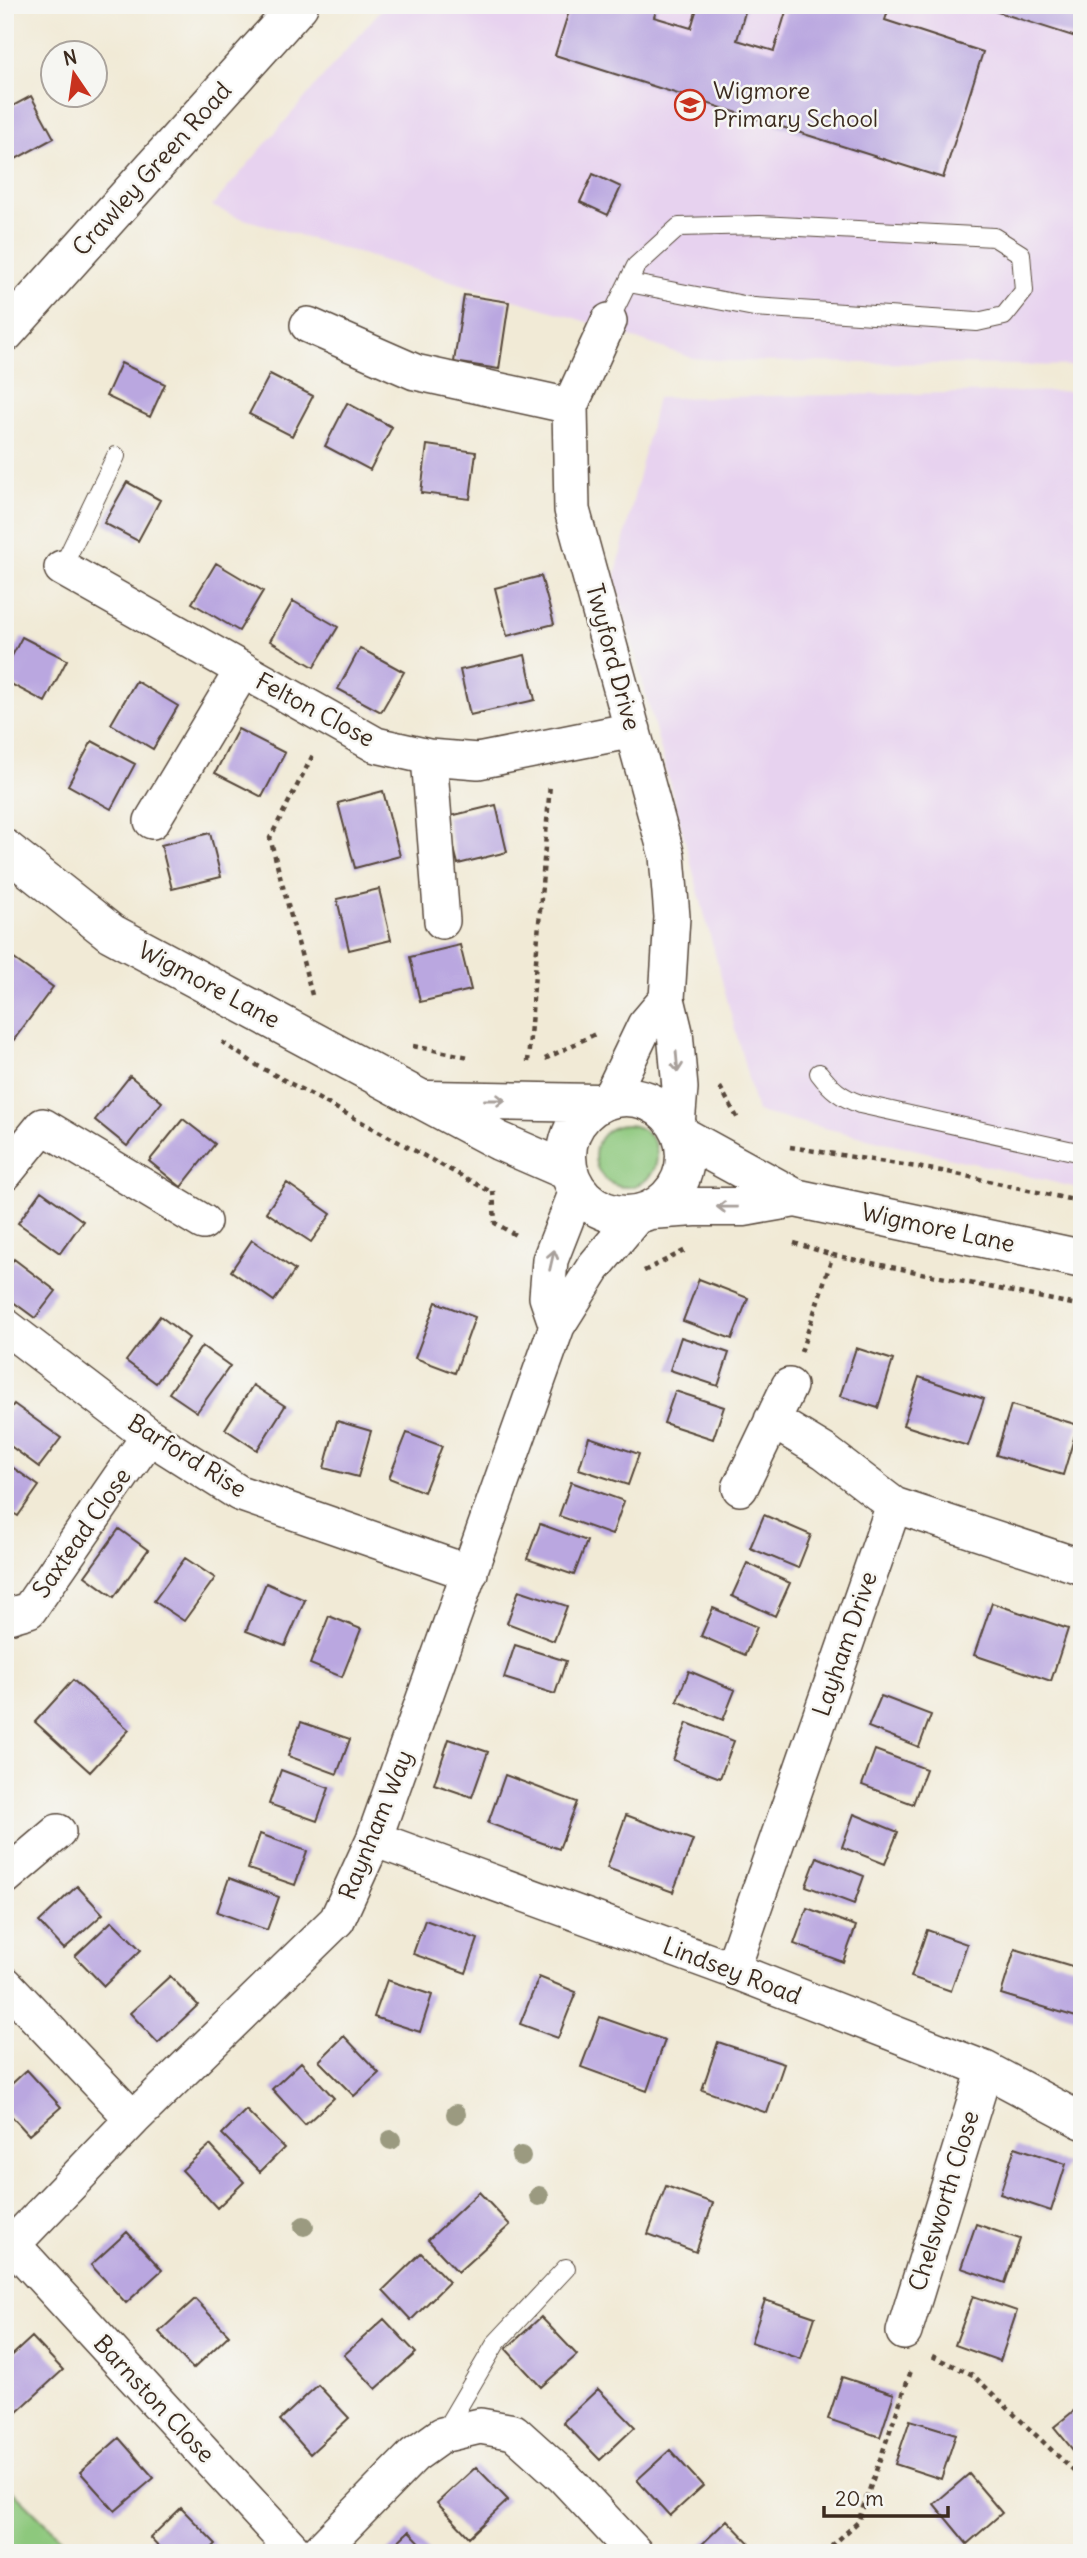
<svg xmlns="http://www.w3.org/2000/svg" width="1087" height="2558" font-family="Delius,sans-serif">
<rect width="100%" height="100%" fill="#f6f6f2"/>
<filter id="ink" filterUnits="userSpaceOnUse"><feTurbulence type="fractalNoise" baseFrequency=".0143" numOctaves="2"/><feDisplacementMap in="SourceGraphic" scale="14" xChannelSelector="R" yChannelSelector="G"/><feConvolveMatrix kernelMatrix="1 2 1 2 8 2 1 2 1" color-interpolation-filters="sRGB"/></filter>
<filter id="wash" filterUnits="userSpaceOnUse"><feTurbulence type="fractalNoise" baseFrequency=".00686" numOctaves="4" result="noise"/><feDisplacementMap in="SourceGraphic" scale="28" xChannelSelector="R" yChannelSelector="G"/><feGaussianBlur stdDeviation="1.57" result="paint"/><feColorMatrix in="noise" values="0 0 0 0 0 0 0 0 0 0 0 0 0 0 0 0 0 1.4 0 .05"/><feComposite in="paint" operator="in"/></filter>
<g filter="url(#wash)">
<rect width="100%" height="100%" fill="#f1ead6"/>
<path fill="#e7d2ef" d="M 385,5 L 1082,5 L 1082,366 L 729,361 L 692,358 L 572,317 L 234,216 L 212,206 Z
M 1082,391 L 1082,1189 L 757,1112 L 615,578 L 657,398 Z"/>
<path fill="#8dc87d" stroke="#64794e" stroke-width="2" d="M595 1156a31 31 0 1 1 62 0a31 31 0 1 1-62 0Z
M 5,2483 L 76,2553 L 5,2553 Z"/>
<g id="blocks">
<path fill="#baa7e0" d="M 571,5 L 658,5 L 654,17 L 691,28 L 698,5 L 747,5 L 737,40 L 774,51 L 788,5 L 890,5 L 885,20 L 983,52 L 943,178 L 555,55 Z
M 980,5 L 1082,5 L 1082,39 L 979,6 Z
M 31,96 L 54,138 L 14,160 L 5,145 L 5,110 Z
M 593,174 L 621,187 L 608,215 L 580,202 Z
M 464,295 L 509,302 L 499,369 L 454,362 Z
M 121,363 L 165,384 L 150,417 L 106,396 Z
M 270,374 L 313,396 L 292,436 L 249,414 Z
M 347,403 L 392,427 L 370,470 L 325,446 Z
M 427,445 L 476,452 L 470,499 L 421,493 Z
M 127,482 L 160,500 L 138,541 L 104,523 Z
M 216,563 L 263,591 L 239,631 L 192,603 Z
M 541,576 L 554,624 L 507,636 L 495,588 Z
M 293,601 L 338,627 L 314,667 L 270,641 Z
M 22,637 L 67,660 L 45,702 L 5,681 L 5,669 Z
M 360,648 L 404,672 L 381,712 L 338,689 Z
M 525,655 L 535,700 L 470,715 L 460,670 Z
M 136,681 L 178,706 L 153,749 L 111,724 Z
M 238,729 L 285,753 L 262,797 L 215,773 Z
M 92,741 L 135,764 L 111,809 L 68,785 Z
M 383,791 L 400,856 L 355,868 L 338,803 Z
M 496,805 L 507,852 L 458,864 L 446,817 Z
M 210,833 L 221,877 L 172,889 L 161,845 Z
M 379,889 L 391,940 L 349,950 L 337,899 Z
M 460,945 L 471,990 L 420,1002 L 410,957 Z
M 10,956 L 53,987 L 10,1045 L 5,1042 L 5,962 Z
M 130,1076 L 162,1102 L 127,1146 L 95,1120 Z
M 183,1119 L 215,1144 L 181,1187 L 149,1161 Z
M 287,1183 L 331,1214 L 311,1242 L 266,1212 Z
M 41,1191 L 83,1221 L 60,1253 L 18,1223 Z
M 252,1240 L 295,1270 L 274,1301 L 231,1271 Z
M 14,1259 L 56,1291 L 35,1318 L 5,1296 L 5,1270 Z
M 699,1279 L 748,1298 L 732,1339 L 683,1321 Z
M 436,1302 L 475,1317 L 455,1373 L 415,1358 Z
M 160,1316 L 189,1338 L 156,1383 L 126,1361 Z
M 681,1337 L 729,1353 L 718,1386 L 670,1370 Z
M 202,1346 L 230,1366 L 197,1412 L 169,1393 Z
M 856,1348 L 893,1360 L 878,1408 L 840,1396 Z
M 919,1377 L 984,1399 L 968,1446 L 903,1425 Z
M 253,1385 L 285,1406 L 257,1450 L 225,1429 Z
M 675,1391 L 724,1407 L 713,1439 L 664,1423 Z
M 14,1404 L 61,1438 L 39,1467 L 5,1442 L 5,1416 Z
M 1011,1405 L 1078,1425 L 1063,1475 L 996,1455 Z
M 337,1421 L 371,1431 L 358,1477 L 324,1468 Z
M 407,1433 L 442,1446 L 424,1492 L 389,1478 Z
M 589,1437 L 639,1454 L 628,1485 L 579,1469 Z
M 5,1462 L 39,1486 L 18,1516 L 5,1508 Z
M 571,1482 L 624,1501 L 612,1535 L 559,1516 Z
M 764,1515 L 811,1535 L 798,1568 L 750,1548 Z
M 540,1524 L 587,1541 L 574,1575 L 527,1559 Z
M 119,1529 L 148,1550 L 114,1597 L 85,1576 Z
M 185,1558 L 215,1578 L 184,1621 L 154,1601 Z
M 747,1563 L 790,1583 L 775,1616 L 732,1596 Z
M 266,1583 L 305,1600 L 285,1646 L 246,1631 Z
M 519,1590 L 567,1606 L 554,1641 L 507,1623 Z
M 992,1603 L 1068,1629 L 1051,1681 L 974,1655 Z
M 713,1608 L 757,1627 L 745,1655 L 701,1636 Z
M 329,1616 L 361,1629 L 342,1677 L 310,1664 Z
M 515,1645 L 566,1661 L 555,1694 L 504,1678 Z
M 689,1671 L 735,1690 L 723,1720 L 677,1701 Z
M 73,1680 L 129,1730 L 90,1772 L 35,1722 Z
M 881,1696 L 931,1715 L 919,1747 L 868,1727 Z
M 301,1722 L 350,1739 L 337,1774 L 288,1756 Z
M 687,1723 L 734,1741 L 720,1778 L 673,1760 Z
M 449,1739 L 488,1752 L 472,1797 L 434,1784 Z
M 875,1750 L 926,1769 L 913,1804 L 862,1785 Z
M 281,1770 L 329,1788 L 317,1821 L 269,1804 Z
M 505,1775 L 577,1802 L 559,1849 L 488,1823 Z
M 854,1814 L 898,1832 L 885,1864 L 842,1847 Z
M 626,1815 L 693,1840 L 673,1892 L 607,1868 Z
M 260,1834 L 307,1851 L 295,1885 L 248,1869 Z
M 817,1857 L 864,1876 L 854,1904 L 806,1886 Z
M 229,1878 L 279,1897 L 267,1930 L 217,1912 Z
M 77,1886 L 103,1914 L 64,1949 L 39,1922 Z
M 807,1908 L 856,1926 L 843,1962 L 794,1944 Z
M 425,1920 L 478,1939 L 466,1973 L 413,1954 Z
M 112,1921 L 141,1950 L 104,1986 L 75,1956 Z
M 927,1930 L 967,1944 L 951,1991 L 911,1977 Z
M 1015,1949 L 1082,1969 L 1082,1997 L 1076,2017 L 1001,1994 Z
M 170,1976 L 198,2005 L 158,2043 L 130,2013 Z
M 539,1977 L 576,1992 L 558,2038 L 520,2024 Z
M 387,1980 L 432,1995 L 420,2032 L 374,2017 Z
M 600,2017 L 665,2040 L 647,2091 L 581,2067 Z
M 344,2036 L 379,2073 L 354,2096 L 319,2061 Z
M 718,2042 L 784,2064 L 767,2113 L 702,2090 Z
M 301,2062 L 334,2098 L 305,2125 L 272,2089 Z
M 27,2070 L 61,2107 L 29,2135 L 5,2109 L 5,2090 Z
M 246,2110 L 284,2148 L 260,2172 L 222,2134 Z
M 210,2145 L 244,2182 L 217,2208 L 182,2170 Z
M 1015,2147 L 1066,2164 L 1051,2211 L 1000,2194 Z
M 666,2186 L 713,2203 L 696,2252 L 648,2234 Z
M 479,2192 L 510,2225 L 458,2272 L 428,2240 Z
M 976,2224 L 1020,2239 L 1005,2283 L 961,2268 Z
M 127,2232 L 162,2270 L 126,2303 L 91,2265 Z
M 421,2253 L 449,2282 L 411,2320 L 383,2290 Z
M 973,2296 L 1017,2311 L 1000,2361 L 955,2345 Z
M 195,2299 L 229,2335 L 193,2369 L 159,2332 Z
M 765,2300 L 815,2317 L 801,2359 L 751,2342 Z
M 541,2317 L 577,2355 L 541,2387 L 506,2349 Z
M 384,2319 L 416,2353 L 376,2389 L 344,2355 Z
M 32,2337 L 63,2370 L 5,2423 L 5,2362 Z
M 842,2377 L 894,2394 L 880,2437 L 828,2419 Z
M 318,2385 L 349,2418 L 310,2454 L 280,2420 Z
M 598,2389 L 635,2427 L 600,2460 L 563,2422 Z
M 1082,2404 L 1082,2461 L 1054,2427 Z
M 910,2420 L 956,2434 L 941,2479 L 895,2464 Z
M 119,2438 L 154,2478 L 115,2511 L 80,2472 Z
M 670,2450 L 703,2486 L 670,2516 L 637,2480 Z
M 476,2467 L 508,2500 L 469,2537 L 437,2503 Z
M 969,2474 L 1002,2513 L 967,2544 L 934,2504 Z
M 181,2508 L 216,2544 L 207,2553 L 164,2553 L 150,2538 Z
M 727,2520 L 759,2553 L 693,2553 Z
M 409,2531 L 430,2553 L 386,2553 L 389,2550 Z"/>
</g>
</g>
<g filter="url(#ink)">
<use href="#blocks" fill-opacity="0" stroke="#56473a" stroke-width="2"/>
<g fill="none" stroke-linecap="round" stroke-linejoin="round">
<g stroke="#56473a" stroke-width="20">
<path id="service" d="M 609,321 L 636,266 L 679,227 L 760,225 L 994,237 L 1021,254 L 1024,291 L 1004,316 L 977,322 L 754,307 L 629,283
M 62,568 L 116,456
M 819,1073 C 831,1089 841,1097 860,1104 L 1082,1153
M 442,2435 L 496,2343 L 566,2268"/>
</g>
<g stroke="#56473a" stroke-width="38">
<path id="minor" d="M 609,321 L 570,406 L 572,510 L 667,856 L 672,917 L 667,999 L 675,1032 L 680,1088 L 677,1125
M 308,325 L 415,372 L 570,406
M 62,568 L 376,745 L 429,757 L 478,761 L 633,730
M 429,757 L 442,921
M 152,821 L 242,671
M 610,1098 L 645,1025 L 667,999
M 5,1173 L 43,1126 L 203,1222
M 5,1326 L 149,1436 L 239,1493 L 470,1573
M 557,1326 L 547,1297 L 550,1260 L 577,1191
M 772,1420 L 825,1452 L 894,1505
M 740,1488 L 789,1386
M 5,1617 L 29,1610 L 149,1436
M 374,1839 L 732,1970 L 985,2069 L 1082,2121
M 5,1877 L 58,1832
M 732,1970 L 894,1505 L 1082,1567
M 5,1984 L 133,2119
M 13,2245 L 296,2553
M 5,2252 L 133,2119 L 337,1920 L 374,1839 L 557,1326 L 594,1267 L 638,1214
M 904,2332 L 985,2069
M 318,2553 L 414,2455 L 442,2435 L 480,2426 L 514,2432 L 564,2477 L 635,2553"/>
</g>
<g stroke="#56473a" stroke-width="41">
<path id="tertiary" d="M 5,333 L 299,5
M 5,849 L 111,933 L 499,1141 L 568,1171
M567 1156a59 59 0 1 1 118 0a59 59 0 1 1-118 0Z
M 428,1100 L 596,1103
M 682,1136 L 795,1198 L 1082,1259
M 650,1210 L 695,1207 L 744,1207 L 795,1198"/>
</g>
<path stroke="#56473a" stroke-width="4.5" stroke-dasharray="5 5" stroke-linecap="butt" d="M 312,995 L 270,838 L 314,753
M 222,1042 L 258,1066 L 493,1193
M 413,1046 L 469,1057
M 545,1059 L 597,1033
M 528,1062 L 550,784
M 720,1087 L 738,1119
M 790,1147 L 948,1172 L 1082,1202
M 493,1191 L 495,1223 L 517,1236
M 794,1243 L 833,1255 L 1082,1306
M 644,1271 L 686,1250
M 801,1352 L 833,1255
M 932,2356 L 973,2375 L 1082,2479
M 824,2553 L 858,2522 L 912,2368"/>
<use href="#service" stroke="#fff" stroke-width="18"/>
<use href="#minor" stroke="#fff" stroke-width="35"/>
<use href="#tertiary" stroke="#fff" stroke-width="38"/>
</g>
<g fill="#9b9a80">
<circle cx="456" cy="2114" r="10"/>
<circle cx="391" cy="2140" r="10"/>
<circle cx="521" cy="2156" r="10"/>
<circle cx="539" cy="2196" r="10"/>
<circle cx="304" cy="2226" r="10"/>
</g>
<defs><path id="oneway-shaft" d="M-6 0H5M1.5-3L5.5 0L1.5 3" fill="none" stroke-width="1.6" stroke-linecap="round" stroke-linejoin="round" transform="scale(1.75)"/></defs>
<g stroke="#a79f9a">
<use href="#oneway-shaft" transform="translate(677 1062) rotate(85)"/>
<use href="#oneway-shaft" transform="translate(495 1100)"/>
<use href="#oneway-shaft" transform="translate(727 1207) rotate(-179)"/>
<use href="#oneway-shaft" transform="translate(552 1260) rotate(-77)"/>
</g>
</g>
<defs>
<g id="school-ring" transform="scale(1.575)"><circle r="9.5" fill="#f6f6f2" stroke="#c8321e" stroke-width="1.5"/><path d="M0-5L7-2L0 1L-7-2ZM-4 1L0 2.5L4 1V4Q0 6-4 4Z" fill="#c8321e"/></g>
</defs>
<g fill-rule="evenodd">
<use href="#school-ring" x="690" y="105"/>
</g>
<g text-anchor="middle" stroke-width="5" stroke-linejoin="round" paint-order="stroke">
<g font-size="24" fill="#3b2a1e" stroke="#f6f6f2" text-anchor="start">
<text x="713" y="99">Wigmore<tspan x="713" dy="28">Primary School</tspan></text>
</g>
<g font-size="24" fill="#3b2a1e" stroke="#f6f6f2">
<text transform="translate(152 169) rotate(-48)" y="8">Crawley Green Road</text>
<text transform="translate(613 657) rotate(75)" y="8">Twyford Drive</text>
<text transform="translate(315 710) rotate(28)" y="8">Felton Close</text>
<text transform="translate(209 985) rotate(28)" y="8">Wigmore Lane</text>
<text transform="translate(938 1228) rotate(12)" y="8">Wigmore Lane</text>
<text transform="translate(187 1456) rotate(32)" y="8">Barford Rise</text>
<text transform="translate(82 1533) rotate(-55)" y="8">Saxtead Close</text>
<text transform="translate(845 1644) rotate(-71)" y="8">Layham Drive</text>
<text transform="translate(376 1825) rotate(-68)" y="8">Raynham Way</text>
<text transform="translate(732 1971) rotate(21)" y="8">Lindsey Road</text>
<text transform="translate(944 2201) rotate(-73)" y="8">Chelsworth Close</text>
<text transform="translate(154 2399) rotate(47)" y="8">Barnston Close</text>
</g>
</g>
<rect width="1087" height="2558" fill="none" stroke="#f6f6f2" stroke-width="28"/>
<g transform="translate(74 74) rotate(347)"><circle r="33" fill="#f6f6f2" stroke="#aba49d" stroke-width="2"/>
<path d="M0-5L12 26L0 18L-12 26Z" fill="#c8321e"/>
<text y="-10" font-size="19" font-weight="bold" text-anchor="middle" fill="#3b2a1e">N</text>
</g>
<path d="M824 2506v10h124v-10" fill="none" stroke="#3b2a1e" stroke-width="3.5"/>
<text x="835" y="2506" font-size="21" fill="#3b2a1e" stroke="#f6f6f2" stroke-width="5" paint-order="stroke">20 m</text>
</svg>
